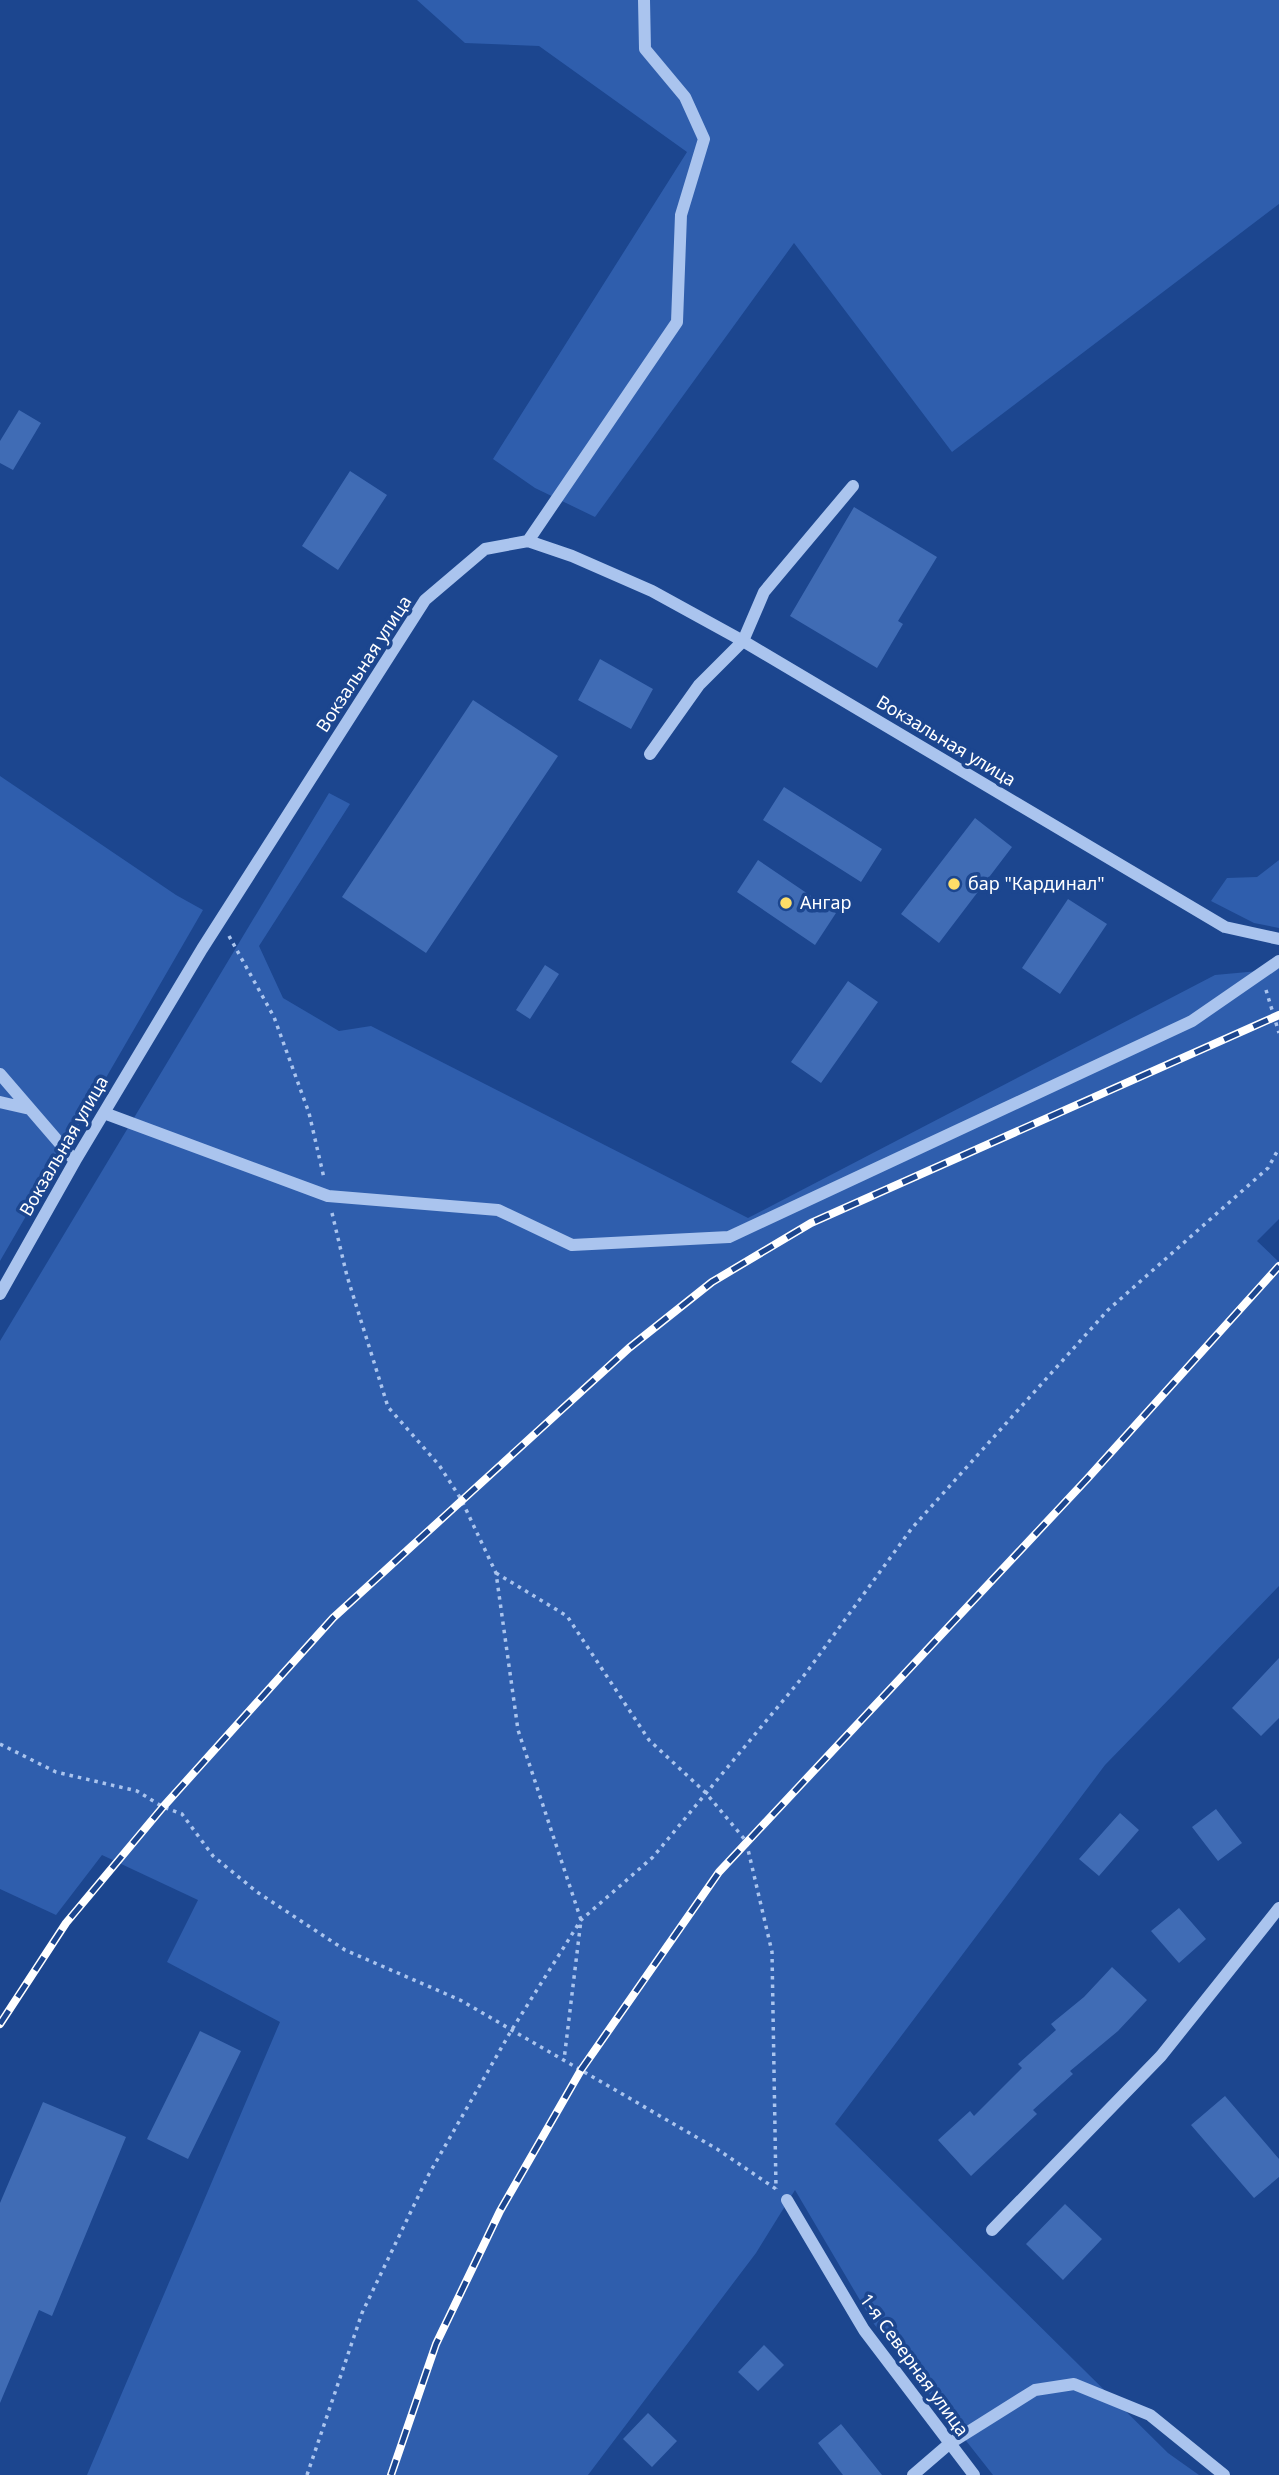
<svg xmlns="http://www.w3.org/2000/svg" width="1279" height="2475" font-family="'Noto Sans',sans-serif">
<rect width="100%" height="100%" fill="#1c468f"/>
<path fill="#2f5ead" d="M 417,0 L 1279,0 L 1279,204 L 952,452 L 794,243 L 595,517 L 535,488 L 493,459 L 687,152 L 539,46 L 465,43 Z
M 0,776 L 176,895 L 203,910 L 0,1261 Z
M 329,793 L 350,804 L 259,946 L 283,998 L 339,1031 L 371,1026 L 748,1218 L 1215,975 L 1279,969 L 1279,1219 L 1257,1241 L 1279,1262 L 1279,1586 L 1105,1765 L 835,2124 L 1168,2453 L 1199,2475 L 993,2475 L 874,2324 L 795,2190 L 756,2253 L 588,2475 L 87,2475 L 280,2022 L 167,1962 L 198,1900 L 102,1855 L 56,1915 L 0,1889 L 0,1341 Z
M 1279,860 L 1279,928 L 1254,923 L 1211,901 L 1227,878 L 1257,877 Z"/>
<path fill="#406cb5" d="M 19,410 L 41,423 L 13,470 L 0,463 L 0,441 Z
M 350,471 L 387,495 L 338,570 L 302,546 Z
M 854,507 L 937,557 L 898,621 L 903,624 L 877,668 L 790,616 Z
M 600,659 L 653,689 L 631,729 L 578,700 Z
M 473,700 L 558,756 L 426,953 L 342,897 Z
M 784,787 L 882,849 L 861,882 L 763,820 Z
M 975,818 L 1012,847 L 939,943 L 901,914 Z
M 758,860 L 836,913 L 815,945 L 737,892 Z
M 1068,899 L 1107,924 L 1060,994 L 1022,968 Z
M 545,965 L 559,974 L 530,1019 L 516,1010 Z
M 848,981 L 878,1002 L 821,1083 L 791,1062 Z
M 1279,1658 L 1279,1718 L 1261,1736 L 1232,1708 Z
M 1216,1809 L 1242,1843 L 1218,1861 L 1192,1827 Z
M 1120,1813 L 1139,1830 L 1099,1876 L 1079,1859 Z
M 1179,1908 L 1206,1939 L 1179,1963 L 1151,1931 Z
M 1112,1967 L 1147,2000 L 1118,2031 L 1070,2071 L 1073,2074 L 1033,2110 L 1037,2114 L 971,2176 L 938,2140 L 970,2111 L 974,2116 L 1022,2068 L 1018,2064 L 1056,2030 L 1051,2024 L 1084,1997 Z
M 200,2031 L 241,2051 L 188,2159 L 147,2139 Z
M 1225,2096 L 1279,2159 L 1279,2177 L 1254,2198 L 1191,2125 Z
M 43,2102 L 126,2137 L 52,2316 L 39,2310 L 0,2403 L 0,2203 Z
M 1065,2204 L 1102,2239 L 1063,2280 L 1026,2244 Z
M 764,2345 L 784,2365 L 758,2391 L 738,2372 Z
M 648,2413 L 677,2441 L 652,2467 L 623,2439 Z
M 841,2424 L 882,2475 L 843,2475 L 818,2443 Z"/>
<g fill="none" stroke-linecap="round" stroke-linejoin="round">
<path stroke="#aac4ee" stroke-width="3.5" stroke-dasharray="3.5 5" stroke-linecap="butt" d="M 229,936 L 274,1017 L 309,1113 L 324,1178
M 1266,990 L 1279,1033
M 332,1213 L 347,1276 L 388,1407 L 439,1465 L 461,1499 L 496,1573 L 518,1730 L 581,1920 L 564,2060
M 496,1573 L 567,1616 L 649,1740 L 706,1793 L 746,1841 L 772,1952 L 776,2189
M 0,1744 L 56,1772 L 137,1791 L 163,1807 L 182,1814 L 213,1856 L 257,1892 L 345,1950 L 460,2000 L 717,2149 L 776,2189
M 307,2475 L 362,2313 L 429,2174 L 511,2031 L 581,1920 L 653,1857 L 806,1673 L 912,1528 L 1108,1310 L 1268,1168 L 1279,1148"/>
<path stroke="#aac4ee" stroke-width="12" d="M 528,541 L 677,322 L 681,215 L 704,139 L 685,97 L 645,49 L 644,0
M 650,754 L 699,685 L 743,641 L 764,592 L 853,486
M 0,1074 L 75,1161
M 0,1102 L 30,1109
M 104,1113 L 328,1196 L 498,1210 L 572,1245 L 729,1237 L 1192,1021 L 1279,961
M 0,1294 L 75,1161 L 202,949 L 425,600 L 485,549 L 528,541 L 572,556 L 652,591 L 743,641 L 1225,927 L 1279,939
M 787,2200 L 864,2330 L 974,2475
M 992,2230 L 1161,2056 L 1279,1908
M 913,2475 L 949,2444 L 1035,2390 L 1074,2384 L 1150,2415 L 1224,2475"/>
<g stroke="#fff" stroke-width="8">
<path id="rail" d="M 0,2024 L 66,1923 L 163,1807 L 333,1618 L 629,1348 L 712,1282 L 811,1223 L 1279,1015
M 391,2475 L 436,2344 L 500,2211 L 581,2070 L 719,1872 L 1087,1479 L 1279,1266"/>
</g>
<use href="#rail" stroke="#1c468f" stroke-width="5" stroke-dasharray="16" stroke-linecap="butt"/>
</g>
<g fill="#fedd68" stroke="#1c468f" stroke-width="2.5">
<circle cx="954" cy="884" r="7"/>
<circle cx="786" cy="903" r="7"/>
</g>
<g text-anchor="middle" stroke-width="7" stroke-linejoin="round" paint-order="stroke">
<g font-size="18" fill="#fff" stroke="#1c468f">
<text transform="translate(364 664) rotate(-57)" y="6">Вокзальная улица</text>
<text transform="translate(946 741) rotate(31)" y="6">Вокзальная улица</text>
<text transform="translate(64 1146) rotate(-60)" y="6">Вокзальная улица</text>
<text transform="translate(914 2365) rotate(54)" y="6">1-я Северная улица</text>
</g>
<g font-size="18" fill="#fff" stroke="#1c468f" text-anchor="start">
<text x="968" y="890">бар "Кардинал"</text>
<text x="800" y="909">Ангар</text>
</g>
</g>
</svg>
